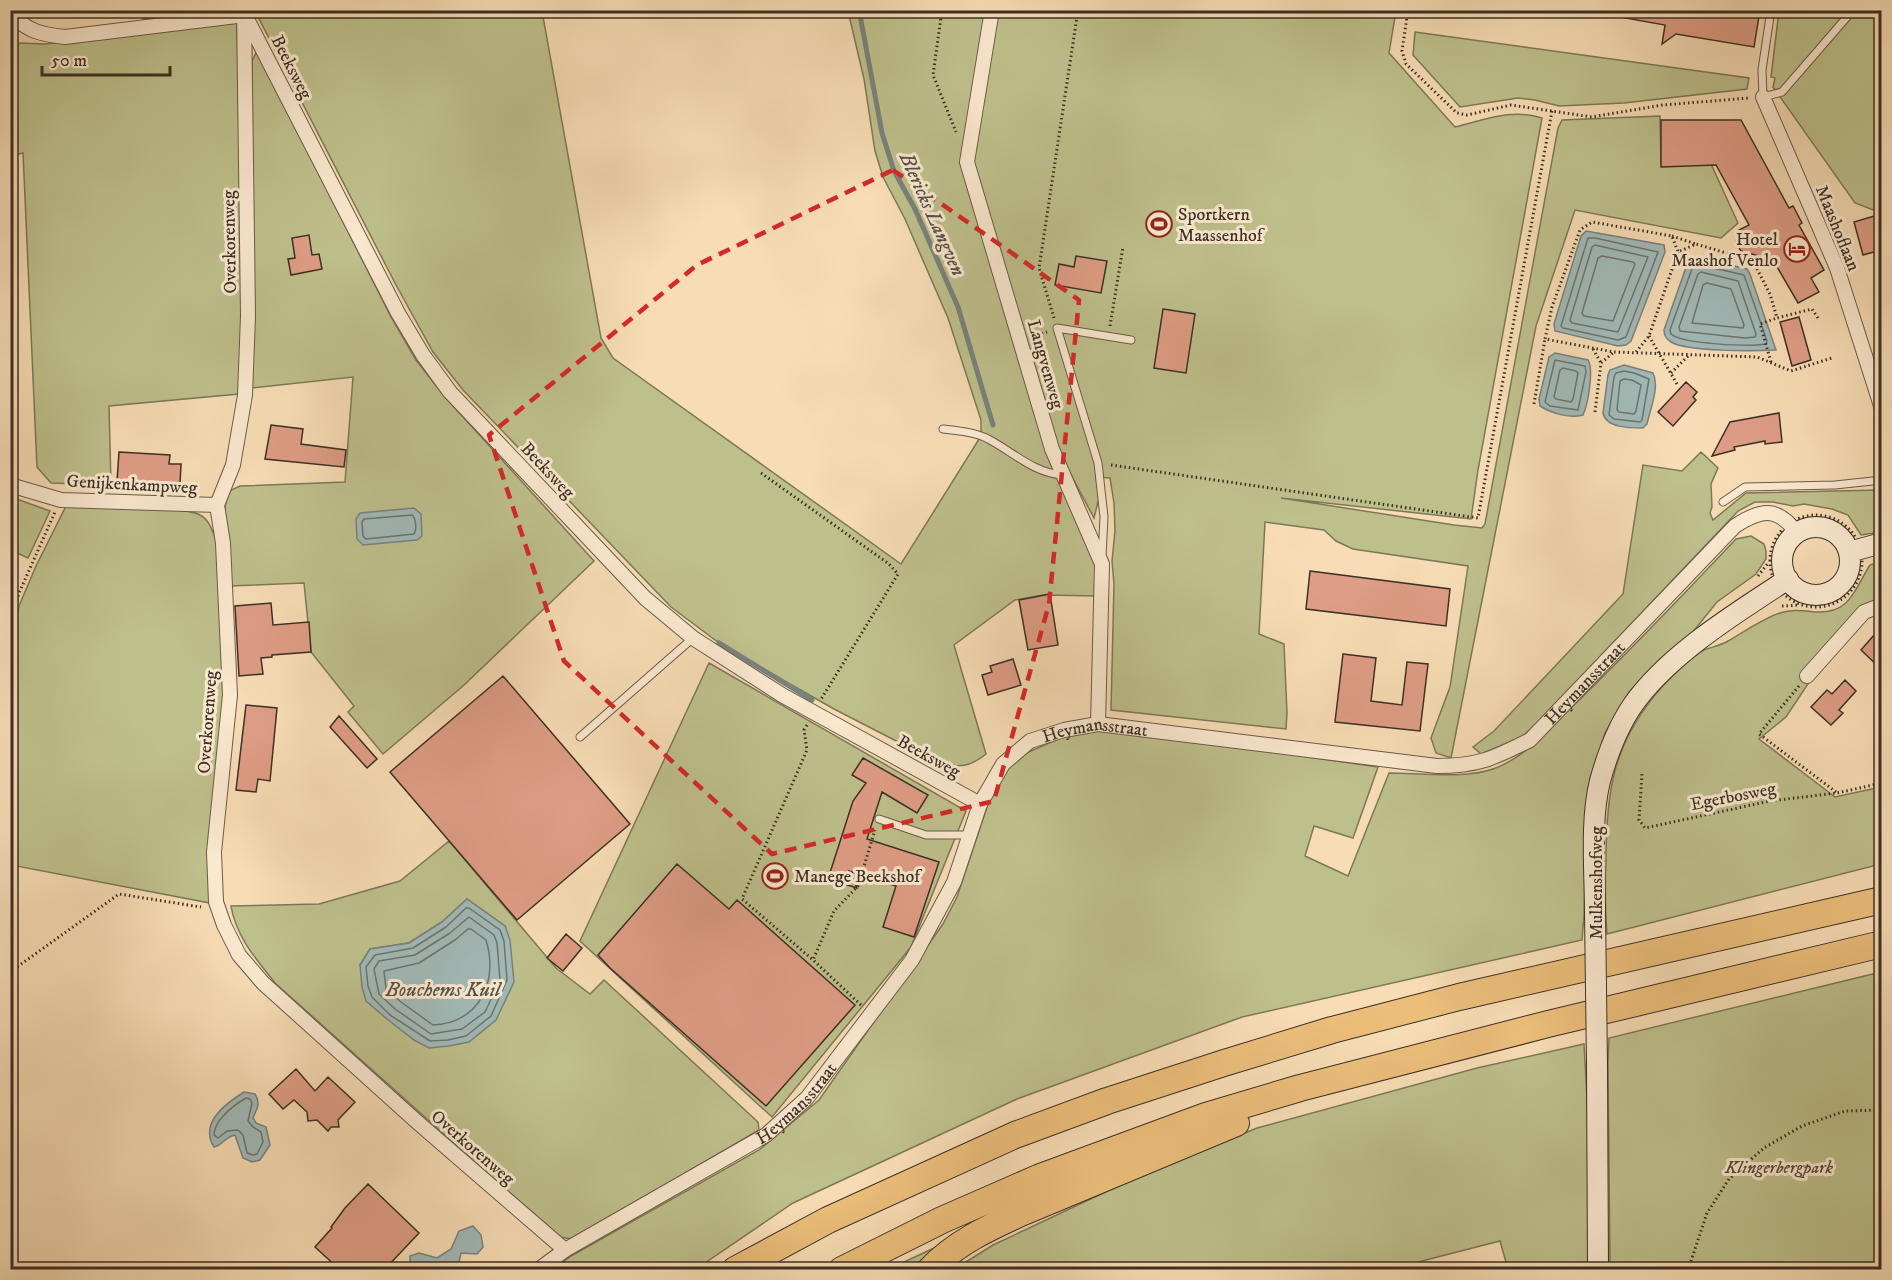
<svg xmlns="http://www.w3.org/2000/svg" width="1892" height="1280" font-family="'IM FELL DW Pica',serif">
<rect width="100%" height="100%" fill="#f7dcb5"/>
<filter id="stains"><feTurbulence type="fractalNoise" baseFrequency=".00333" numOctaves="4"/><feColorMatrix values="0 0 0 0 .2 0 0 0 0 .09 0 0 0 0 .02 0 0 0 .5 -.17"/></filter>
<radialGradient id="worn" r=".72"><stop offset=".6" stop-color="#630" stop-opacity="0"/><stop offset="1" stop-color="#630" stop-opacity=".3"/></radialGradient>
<path fill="#bec08c" stroke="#7d7858" stroke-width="1.5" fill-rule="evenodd" d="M 142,10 L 222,10 L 222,11 L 143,19 Z
M 255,11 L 542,11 L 601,338 L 613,358 L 901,564 L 981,436 L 981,420 L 948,318 L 905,219 L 883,177 L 875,151 L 864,79 L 848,11 L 1396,11 L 1389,53 L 1455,127 C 1485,120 1511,108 1542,118 L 1478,470 L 1471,519 L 1281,498 L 1454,525 L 1482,528 L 1485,524 L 1558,128 L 1562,120 L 1660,116 L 1661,164 L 1711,164 L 1738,223 L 1721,238 L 1575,210 L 1536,326 L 1451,758 L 1436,753 L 1431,738 L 1450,687 L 1468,566 L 1353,549 L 1336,541 L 1324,530 L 1265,522 L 1259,634 L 1284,644 L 1287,713 L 1286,729 L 1111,710 L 1114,584 L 1112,561 L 1115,531 L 1114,503 L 1110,478 L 1096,477 L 1099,498 L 1094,518 L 1070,473 L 1055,471 L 1093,554 L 1097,575 L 1097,596 L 1044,595 L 1015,600 L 954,645 L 986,754 C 970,767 959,768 939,763 L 834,709 L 776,676 L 715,640 L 671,607 L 463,390 L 433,352 L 396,285 Z
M 1779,11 L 1881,11 L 1881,213 L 1855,203 L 1773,87 L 1775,78 L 1771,77 Z
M 237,23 L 243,315 L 239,394 L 109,406 L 111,485 L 51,483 L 37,467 L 23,153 L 11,156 L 10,49 L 20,43 L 45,44 Z
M 1415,32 L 1749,78 L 1747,89 L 1624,103 L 1559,106 L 1535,100 L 1518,98 L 1460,107 L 1413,55 Z
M 257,51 L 391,317 L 416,360 L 444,396 L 594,561 L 463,686 L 383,754 L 348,712 L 354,706 L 311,652 L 304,583 L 229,586 L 225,506 L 229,491 L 240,486 L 345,482 L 353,377 L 251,388 L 252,61 Z
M 1701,452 L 1718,468 L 1711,484 L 1712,507 L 1710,513 L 1713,520 L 1746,493 L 1881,490 L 1881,532 L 1861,535 L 1848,515 L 1832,509 L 1804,504 L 1793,506 L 1773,502 L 1755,502 L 1738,511 L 1539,721 L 1522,737 L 1481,754 L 1473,747 L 1494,731 L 1623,594 L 1643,465 L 1682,471 Z
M 11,497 L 50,511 L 28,558 L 11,550 Z
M 66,506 C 91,507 183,505 200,515 C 210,520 213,533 217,542 L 226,694 L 210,903 L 11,865 L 11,644 L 19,606 L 36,566 Z
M 1751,536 L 1764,544 L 1766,551 L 1766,559 L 1756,574 L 1717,602 L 1692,633 L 1660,659 L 1629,692 L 1605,733 L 1590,779 L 1586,820 L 1584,915 L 1582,940 L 1242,1017 L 1017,1099 L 793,1203 L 696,1269 L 552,1270 L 571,1256 L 759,1150 L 819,1100 L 943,924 L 957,897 L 992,792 L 1008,768 L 1024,754 L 1070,734 L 1097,729 L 1128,731 L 1378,767 L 1353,838 L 1314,826 L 1305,856 L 1348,876 L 1389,773 C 1419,773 1465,779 1493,769 C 1525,758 1550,728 1574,705 C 1630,651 1683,595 1736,539 Z
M 1881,561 L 1881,598 L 1868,603 L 1853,616 L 1786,717 L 1759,739 L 1835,797 L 1881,787 L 1881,864 L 1607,934 C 1605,910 1605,886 1606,861 C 1606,792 1613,742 1661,688 C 1673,675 1687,660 1702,651 C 1710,647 1720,646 1728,641 C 1744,632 1762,619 1780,613 C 1792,609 1804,611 1816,612 C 1851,614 1855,588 1870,565 Z
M 709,663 L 966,811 L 911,947 L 772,1117 L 580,941 Z
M 449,841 L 556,968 L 590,994 L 604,980 L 758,1122 L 759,1130 L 573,1239 L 559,1237 L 275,983 C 257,960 236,937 231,906 L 319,904 L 400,881 ZM 467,899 L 505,926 L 360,965 L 370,949 L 409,943 L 442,922 Z
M 1881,972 L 1881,1269 L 1610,1269 L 1608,1062 L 1609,1038 Z
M 1584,1044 L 1588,1117 L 1589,1269 L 1508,1269 L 1500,1241 L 1387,1270 L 953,1270 L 993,1245 L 1131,1180 L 1257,1128 L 1477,1068 Z
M 960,1236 L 922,1269 L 889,1269 Z"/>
<path fill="#a1b9b7" stroke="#79827d" stroke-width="1.5" d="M 1586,231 L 1664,245 L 1665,252 L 1631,341 L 1626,345 L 1618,346 L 1555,331 L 1554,324 L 1581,236 Z
M 1693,257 L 1747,269 L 1750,274 L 1776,350 C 1755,351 1687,352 1671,342 C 1666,339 1664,336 1664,330 L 1688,262 Z
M 1555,353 L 1588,360 C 1594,370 1588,404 1583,415 C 1570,419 1551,413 1540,406 L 1539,399 L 1549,357 Z
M 1624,365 L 1653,373 C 1660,387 1650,409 1647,424 L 1643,428 C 1630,428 1606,428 1603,413 L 1608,375 L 1610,370 Z
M 414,508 L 421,514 L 422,536 L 417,540 L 363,545 L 357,539 L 356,519 L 360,513 Z
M 467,899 L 505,926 L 510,940 L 514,982 L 496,1020 L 469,1042 L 449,1046 L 429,1048 L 414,1040 L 387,1019 L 366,1001 L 362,987 L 360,965 L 370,949 L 409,943 L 442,922 Z
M 244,1092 L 255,1094 C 261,1104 257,1108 253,1118 L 256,1123 L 266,1127 L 270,1145 L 260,1160 L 252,1162 L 243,1158 L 235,1135 C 225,1137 223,1145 214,1147 C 199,1123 225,1104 244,1092 Z
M 473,1226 L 481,1235 L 483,1247 L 477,1254 L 461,1253 L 459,1262 L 465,1266 L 470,1263 L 474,1266 L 474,1269 L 425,1269 L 417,1263 L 410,1269 L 410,1256 L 419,1253 L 437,1258 L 451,1249 L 459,1231 Z"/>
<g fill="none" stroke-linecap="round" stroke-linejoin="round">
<path stroke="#6e746e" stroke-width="1.5" d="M 1588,238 L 1595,238 L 1658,252 L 1626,337 L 1618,340 L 1563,328 L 1561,326 Z
M 1595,245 L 1648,257 L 1618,332 L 1572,323 L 1570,320 L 1592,247 Z
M 1602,256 L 1633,262 L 1635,264 L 1613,321 L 1584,316 L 1582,313 L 1598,258 Z
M 1696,264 L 1744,275 L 1767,341 L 1766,344 C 1750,347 1682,344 1671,334 L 1670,330 L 1693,266 Z
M 1701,272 L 1738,281 L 1756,334 L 1755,337 L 1745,338 L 1680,331 L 1679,327 L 1698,274 Z
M 1707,283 L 1731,289 L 1744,325 L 1743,328 L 1692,323 L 1703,285 Z
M 1555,360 L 1585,366 L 1586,372 L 1578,410 L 1550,406 L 1545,402 Z
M 1563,368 L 1576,371 L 1578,373 L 1573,399 L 1571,402 L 1556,399 L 1554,397 L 1560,370 Z
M 1624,371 L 1634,373 L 1649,379 L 1642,420 L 1640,422 L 1614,419 L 1609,415 L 1614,377 L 1616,373 Z
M 1624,379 L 1632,380 L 1641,385 L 1636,411 L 1634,414 L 1619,412 L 1617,410 L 1620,381 Z
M 412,515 C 416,518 417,530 414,534 L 366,539 L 363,536 L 362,522 L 364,519 Z
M 466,908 L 469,908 L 500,930 L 504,941 L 507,980 L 491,1016 L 466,1036 L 448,1040 L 430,1041 L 390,1015 L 372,997 L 368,986 L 366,967 L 375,955 L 413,948 L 446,927 Z
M 469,917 L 494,935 L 497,943 L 500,980 L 485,1012 L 462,1029 L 431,1034 L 395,1009 L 379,994 L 374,969 L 379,961 L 415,955 L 450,933 Z
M 468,929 L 471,929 L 486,940 C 499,982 479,1023 433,1025 L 401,1002 L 386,989 L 384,971 L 419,963 L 455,940 Z
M 246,1098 L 250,1099 L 252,1103 L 248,1121 L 253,1127 L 261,1132 L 263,1142 L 257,1154 L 253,1155 L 247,1153 L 243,1135 L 238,1130 L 227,1131 L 218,1138 L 214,1135 C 214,1120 234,1105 246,1098 Z"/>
<path stroke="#79827d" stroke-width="5" d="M 859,10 L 882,133 L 894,171 L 915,209 L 958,307 L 993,425
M 719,643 L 812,700"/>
</g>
<path fill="#de9d85" stroke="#3c2f25" stroke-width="1.5" d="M 1626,10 L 1760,10 L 1754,47 L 1676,34 L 1662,44 L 1665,25 L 1625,18 Z
M 1661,120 L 1741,120 L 1789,208 L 1793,206 L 1802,223 L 1799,225 L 1824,270 L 1811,278 L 1819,292 L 1798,303 L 1773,260 L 1741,251 L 1736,242 L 1739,230 L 1749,225 L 1716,165 L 1661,167 Z
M 1881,214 L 1881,250 L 1863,255 L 1854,222 Z
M 309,235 L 312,255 L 319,254 L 322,269 L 291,275 L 288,259 L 295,258 L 292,238 Z
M 1076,256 L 1107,261 L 1101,293 L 1055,285 L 1059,264 L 1074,267 Z
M 1163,309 L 1195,314 L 1186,373 L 1154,368 Z
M 1799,317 L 1811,360 L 1792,366 L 1780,322 Z
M 1686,382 L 1697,392 L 1693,397 L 1696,400 L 1673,426 L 1658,412 Z
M 1779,413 L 1782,442 L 1765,444 L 1765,441 L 1734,447 L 1735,450 L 1712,456 L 1730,422 Z
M 271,425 L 303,429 L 301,444 L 346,450 L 344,467 L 265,459 Z
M 119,452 L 170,455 L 169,464 L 181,464 L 180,484 L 117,481 Z
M 1310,571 L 1450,589 L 1446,626 L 1306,609 Z
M 1050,594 L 1058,645 L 1028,650 L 1019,600 Z
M 271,603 L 273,625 L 309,622 L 311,652 L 272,655 L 272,657 L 261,658 L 263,674 L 239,676 L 235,606 Z
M 1881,627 L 1881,669 L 1861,650 Z
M 1343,654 L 1376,658 L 1371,701 L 1402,705 L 1407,662 L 1428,664 L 1420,731 L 1335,722 Z
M 1013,659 L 1021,685 L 988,695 L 982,675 L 992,672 L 990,666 Z
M 503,676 L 630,824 L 517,920 L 390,772 Z
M 1845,680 L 1856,691 L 1839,710 L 1843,713 L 1831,725 L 1811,707 L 1827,690 L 1832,694 Z
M 246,705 L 277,708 L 270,781 L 258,779 L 256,792 L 236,790 Z
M 339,716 L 377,759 L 367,768 L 330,727 Z
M 863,758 L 928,795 L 917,813 L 882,792 L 867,839 L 939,862 L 914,937 L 883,927 L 896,886 L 849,871 L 857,888 L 828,879 L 853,801 L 866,783 L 852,775 Z
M 677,864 L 729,909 L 737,900 L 855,1005 L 766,1106 L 610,968 L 598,955 Z
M 566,934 L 582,948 L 563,971 L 547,958 Z
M 296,1069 L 315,1091 L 328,1077 L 355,1102 L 338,1120 L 339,1127 L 331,1127 L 328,1131 L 317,1120 L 308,1121 L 307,1112 L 294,1100 L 283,1109 L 269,1094 Z
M 368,1184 L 419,1233 L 385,1269 L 339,1269 L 315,1247 L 332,1228 L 331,1227 L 345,1208 Z"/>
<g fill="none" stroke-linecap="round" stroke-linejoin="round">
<g stroke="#6b5a49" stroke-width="9">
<path id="lane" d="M 1771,10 L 1762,70 L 1763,97 L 1782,92 L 1853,10
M 943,429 C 959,431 976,432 990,440 C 1014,453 1034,473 1063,475
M 1723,502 L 1745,487 L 1835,485 L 1882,480
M 1102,557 L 1104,517 L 1098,463 L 1057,328 L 1131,340
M 580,737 L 693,638
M 879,819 L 926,835 L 970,835"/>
</g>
<g stroke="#6b5a49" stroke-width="16">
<g id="street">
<path d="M 244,10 L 248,316 L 245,395 L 233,465 L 217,505 L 223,543 L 230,695 L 214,852 L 216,902 L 224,925 L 239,955 L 263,983 L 416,1121 L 565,1250"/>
<path d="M 992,10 L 967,162 L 1052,449 L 1102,564 L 1098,724"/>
<path d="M 10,14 C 30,32 39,34 65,37 L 245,15"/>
<path d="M 247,19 L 398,313 L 423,355 L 450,392 L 645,598 L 693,638 L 782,695 L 980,804"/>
<path d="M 1763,97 L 1837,268 L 1882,409"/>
<path d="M 10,485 L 61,500 L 217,505"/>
<path d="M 1807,676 L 1864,612 L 1882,605"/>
<path id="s1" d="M 538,1270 L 565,1250 L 766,1135 L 807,1098 L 912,960 L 954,882 L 980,804 L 1003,764 L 1030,741 L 1064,730 L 1098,724 L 1437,766 C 1479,766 1494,758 1530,740 L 1735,526 C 1761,509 1777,506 1797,533"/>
</g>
</g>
<g stroke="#3c2f25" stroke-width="22">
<path id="secondary" d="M1782 561a34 34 0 1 1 68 0a34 34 0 1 1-68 0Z
M 1849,552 L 1882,543
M 1595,913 C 1595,872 1590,821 1600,781 C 1608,752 1620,721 1638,698 C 1674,651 1739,611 1788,579
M 1597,1064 L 1598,1270"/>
</g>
<g stroke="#3c2f25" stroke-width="28">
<path id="highway" d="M 735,1270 L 828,1220 L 1015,1135 L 1107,1101 L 1224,1063 L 1332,1030 L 1459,997 L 1882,900
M 842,1270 L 942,1220 L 1038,1178 L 1206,1116 L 1300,1088 L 1548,1024 L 1882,944
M 930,1270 C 955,1243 990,1227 1023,1212 L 1236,1123"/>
</g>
<path stroke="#3c2f25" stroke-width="3" stroke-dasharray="1.5 3" stroke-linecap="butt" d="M 942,10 L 933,75 L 956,132
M 1408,10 L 1402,51 L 1406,64 L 1457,113 L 1467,115 L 1511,105 L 1592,117 L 1663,105 L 1749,98
M 1672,236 L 1696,244
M 1054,318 L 1039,268 L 1078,10
M 1818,318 L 1812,309 L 1777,318 L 1770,294 L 1753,261 L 1696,244 L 1678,252 L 1672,236 L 1592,222 L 1580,230 L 1552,307 L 1545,339 L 1614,352 L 1757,357 L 1791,371 L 1832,358
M 1110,326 L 1123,247
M 1033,336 L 1047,332
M 1649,336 L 1677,384
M 1593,349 L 1601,363
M 1636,352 L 1649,336 L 1678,252
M 1771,362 L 1760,324 L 1777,318
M 1671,373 L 1690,354
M 1534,404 L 1545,339
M 1595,412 L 1601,363 L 1614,352
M 1111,465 L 1478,518 L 1552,111
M 761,473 L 889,564 L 898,574 L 820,701
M1770 561a46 46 0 1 1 92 0a46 46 0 1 1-92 0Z
M 1758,576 L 1769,562
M 1782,606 L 1799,605
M 10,627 L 19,593 L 55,512
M 1799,686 L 1759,734 L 1836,792
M 807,725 L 804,730 L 807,750 L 742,899 L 813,960
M 1642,774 L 1639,820 L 1645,828 L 1770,801 L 1837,793 L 1882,783
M 10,972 L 119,894 L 201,907
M 861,1005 L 813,960 L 834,911 L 858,886 L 875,830
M 1688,1270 L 1707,1213 L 1729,1179 L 1764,1148 L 1802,1126 L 1845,1111 L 1882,1110"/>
<use href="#lane" stroke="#fae8cf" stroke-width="7"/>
<use href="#street" stroke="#fae8cf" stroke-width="14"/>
<use href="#secondary" stroke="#fae8cf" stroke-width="20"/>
<use href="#highway" stroke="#ecbe7a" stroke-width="26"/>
<g stroke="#3c2f25" stroke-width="22" stroke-linecap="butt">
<path id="secondary-bridge" d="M 1595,913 L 1597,1064"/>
</g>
<use href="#secondary-bridge" stroke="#fae8cf" stroke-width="20"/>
</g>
<path fill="none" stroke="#d62828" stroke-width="4.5" stroke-dasharray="12 8" stroke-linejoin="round" d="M 893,170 L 1079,300 L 1049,604 L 994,801 L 772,854 L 564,661 L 489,435 L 697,265 Z"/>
<defs>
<g id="stadium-ring" transform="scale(1.35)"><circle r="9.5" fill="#fae8cf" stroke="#8f2418" stroke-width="1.5"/><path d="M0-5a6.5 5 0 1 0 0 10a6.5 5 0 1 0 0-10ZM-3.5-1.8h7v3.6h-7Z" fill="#8f2418"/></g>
<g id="hotel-ring" transform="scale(1.35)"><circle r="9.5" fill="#fae8cf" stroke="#8f2418" stroke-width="1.5"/><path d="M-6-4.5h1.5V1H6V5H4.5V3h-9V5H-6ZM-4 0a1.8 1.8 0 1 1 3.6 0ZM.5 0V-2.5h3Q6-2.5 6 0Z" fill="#8f2418"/></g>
</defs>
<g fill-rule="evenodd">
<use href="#stadium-ring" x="1159" y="224"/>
<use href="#hotel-ring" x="1797" y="249"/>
<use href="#stadium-ring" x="775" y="876"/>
</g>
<g text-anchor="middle" stroke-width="6" stroke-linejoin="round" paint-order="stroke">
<g font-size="18" fill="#3c2f25" stroke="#fae8cf">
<text transform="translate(292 67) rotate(63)" y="6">Beeksweg</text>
<text transform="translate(1838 228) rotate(68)" y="6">Maashoflaan</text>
<text transform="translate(229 242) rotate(-91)" y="6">Overkorenweg</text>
<text transform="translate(1046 364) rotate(74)" y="6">Langvenweg</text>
<text transform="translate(548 470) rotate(47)" y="6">Beeksweg</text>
<text transform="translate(132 484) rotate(3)" y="6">Genijkenkampweg</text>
<text dy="6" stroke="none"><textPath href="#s1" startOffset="1335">Heymansstraat</textPath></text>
<text transform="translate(207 722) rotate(-86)" y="6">Overkorenweg</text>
<text dy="6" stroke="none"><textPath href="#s1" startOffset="813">Heymansstraat</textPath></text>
<text transform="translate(929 756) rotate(29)" y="6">Beeksweg</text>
<text transform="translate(1733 796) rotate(-11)" y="6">Egerbosweg</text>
<text transform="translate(1596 883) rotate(-90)" y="6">Mulkenshofweg</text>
<text dy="6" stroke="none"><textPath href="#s1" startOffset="309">Heymansstraat</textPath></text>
<text transform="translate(473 1147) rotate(41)" y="6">Overkorenweg</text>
</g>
<g font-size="18" fill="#3c2f25" stroke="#fae8cf" text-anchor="start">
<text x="1178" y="220">Sportkern<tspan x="1178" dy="21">Maassenhof</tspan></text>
<text x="1778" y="245" text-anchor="end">Hotel<tspan x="1778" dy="21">Maashof Venlo</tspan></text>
<text x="794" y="882">Manege Beekshof</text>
</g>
<g font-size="18" font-style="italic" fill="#564c3a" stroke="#fae8cf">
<text x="1779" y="1173">Klingerbergpark</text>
</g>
<g font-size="20" font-style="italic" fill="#55524a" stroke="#fae8cf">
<text transform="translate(933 214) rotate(66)" y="7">Blericks Langven</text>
<text x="443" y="996">Bouchems Kuil</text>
</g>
</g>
<rect width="1892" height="1280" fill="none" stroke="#f7dcb5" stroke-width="36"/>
<rect x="12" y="12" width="1868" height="1256" fill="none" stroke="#3c2f25" stroke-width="3"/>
<rect x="18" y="18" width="1856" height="1244" fill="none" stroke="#3c2f25" stroke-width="1.5"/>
<path d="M42 66v9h128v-9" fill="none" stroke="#3c2f25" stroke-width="3"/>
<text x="51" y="66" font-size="18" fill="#3c2f25" stroke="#fae8cf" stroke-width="4.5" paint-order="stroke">50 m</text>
<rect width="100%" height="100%" filter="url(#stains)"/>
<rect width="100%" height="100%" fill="url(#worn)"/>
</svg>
